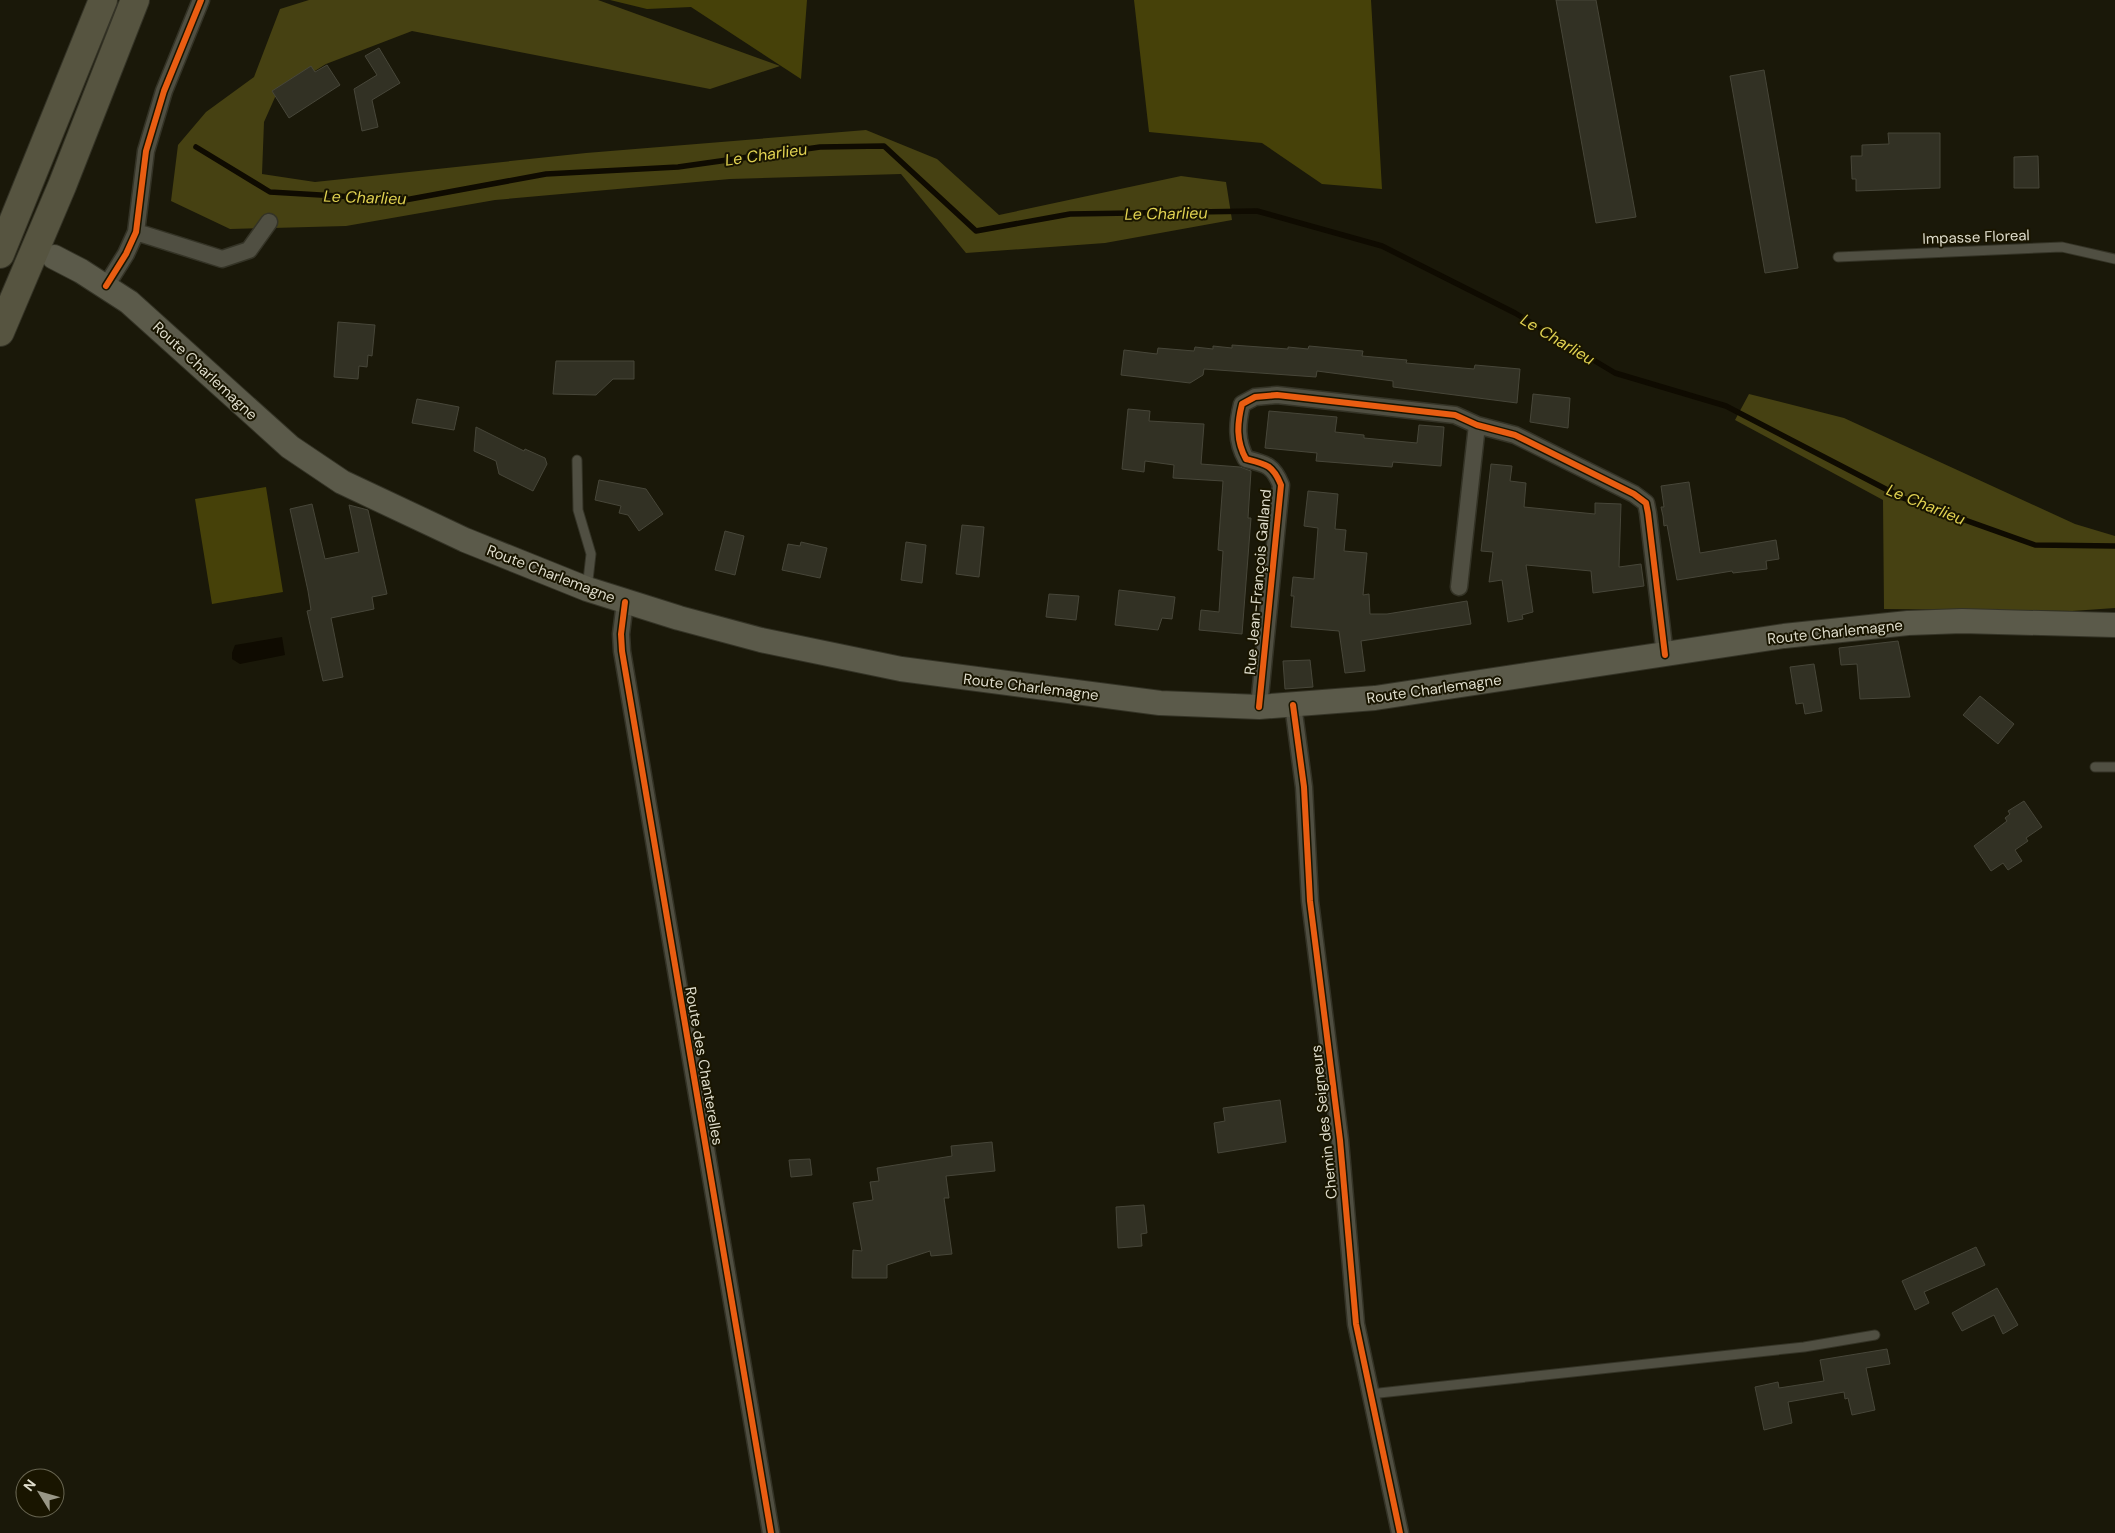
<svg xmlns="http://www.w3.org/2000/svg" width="2115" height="1533" font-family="'DM Sans',sans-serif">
<rect width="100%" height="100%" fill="#1a1809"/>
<path fill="#464109" d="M 610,0 L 807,0 L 801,79 L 691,7 L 647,9 Z
M 1134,0 L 1371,0 L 1382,189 L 1322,184 L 1262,143 L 1149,132 Z
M 266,487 L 283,592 L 212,604 L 195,499 Z"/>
<path fill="#464112" d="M 309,0 L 598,0 L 780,66 L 710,89 L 412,31 L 326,64 L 276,95 L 264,122 L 262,174 L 315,182 L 586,153 L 866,130 L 937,159 L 999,215 L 1181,176 L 1226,182 L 1232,220 L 1105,243 L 966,253 L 901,174 L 730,179 L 495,200 L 346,226 L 230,229 L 171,201 L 178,145 L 206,112 L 254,77 L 280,9 Z
M 1749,394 L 1844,418 L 2075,524 L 2115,536 L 2115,608 L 2072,611 L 1884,609 L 1883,500 L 1735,420 Z"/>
<path fill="#0f0b01" d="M 282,637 L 285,655 L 240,664 L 232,659 L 232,653 L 235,645 Z"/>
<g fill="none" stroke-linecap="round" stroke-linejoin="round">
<path stroke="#0f0b01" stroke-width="5.5" d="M 196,147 L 270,192 L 405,200 L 546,174 L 678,167 L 820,147 L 884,146 L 976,231 L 1070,214 L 1257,211 L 1382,246 L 1515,313 L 1615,373 L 1726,406 L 1903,498 L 2035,545 L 2115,546"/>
</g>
<path fill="#323124" stroke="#474639" d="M 1556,0 L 1596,0 L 1636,217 L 1596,223 Z
M 379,48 L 400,83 L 372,100 L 378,127 L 362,131 L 354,89 L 377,75 L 365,56 Z
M 327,65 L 340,85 L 289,118 L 272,91 L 311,66 L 315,72 Z
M 1764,70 L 1798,268 L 1765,273 L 1730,76 Z
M 1888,133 L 1940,133 L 1940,188 L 1856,191 L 1856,179 L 1852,179 L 1851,156 L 1862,156 L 1862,145 L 1889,144 Z
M 2038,156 L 2039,188 L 2014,188 L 2014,157 Z
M 338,322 L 375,325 L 372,356 L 368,355 L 367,367 L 359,366 L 358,379 L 334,377 Z
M 1232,345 L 1288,349 L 1288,347 L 1308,349 L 1309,346 L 1363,351 L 1362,356 L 1407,360 L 1406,363 L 1474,369 L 1475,365 L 1520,369 L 1517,403 L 1393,387 L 1393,381 L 1317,371 L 1316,377 L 1204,369 L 1203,375 L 1190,383 L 1121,375 L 1124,350 L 1157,354 L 1158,348 L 1194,351 L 1195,347 L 1213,349 L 1213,346 L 1232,348 Z
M 556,361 L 634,361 L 634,379 L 613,379 L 596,395 L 553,394 Z
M 1533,394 L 1570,398 L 1568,428 L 1530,422 Z
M 417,399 L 459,407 L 454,430 L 412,423 Z
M 1128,409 L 1150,411 L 1149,421 L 1204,424 L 1201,464 L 1240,467 L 1251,471 L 1248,518 L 1251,518 L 1242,634 L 1199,630 L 1201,610 L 1219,612 L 1223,551 L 1218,550 L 1223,481 L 1173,478 L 1174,465 L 1145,461 L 1144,472 L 1122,469 Z
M 1269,411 L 1337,417 L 1335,432 L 1364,435 L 1364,438 L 1417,443 L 1419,425 L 1444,427 L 1441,466 L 1393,462 L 1392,467 L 1316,461 L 1317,453 L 1265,448 Z
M 476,427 L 524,451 L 525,449 L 545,458 L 547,464 L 533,491 L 499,474 L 496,461 L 474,451 Z
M 1491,464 L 1512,466 L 1510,481 L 1526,483 L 1524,507 L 1595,514 L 1595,503 L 1621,504 L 1619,567 L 1641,564 L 1644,586 L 1593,593 L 1591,571 L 1526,565 L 1533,612 L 1522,615 L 1523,619 L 1508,622 L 1502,580 L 1489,582 L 1493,552 L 1481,551 Z
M 599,480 L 646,489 L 663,514 L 639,531 L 628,515 L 619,513 L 621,506 L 595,500 Z
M 1689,482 L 1700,553 L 1776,540 L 1779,559 L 1766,561 L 1767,569 L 1733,573 L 1732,571 L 1677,580 L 1667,525 L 1664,526 L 1663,516 L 1661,507 L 1664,507 L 1661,486 Z
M 1308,491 L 1338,494 L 1335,529 L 1346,530 L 1344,551 L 1367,553 L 1363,595 L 1369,594 L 1370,614 L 1387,614 L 1467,601 L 1471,624 L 1361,641 L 1365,671 L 1345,673 L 1339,631 L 1291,627 L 1294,596 L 1291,596 L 1293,577 L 1314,579 L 1318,528 L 1304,526 Z
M 312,504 L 325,559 L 359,552 L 349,505 L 368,510 L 387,594 L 372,597 L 374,609 L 331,618 L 343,677 L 323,681 L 307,611 L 311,610 L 308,591 L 290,509 Z
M 962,525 L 984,527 L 979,577 L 956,574 Z
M 725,531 L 744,536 L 735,575 L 715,570 Z
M 801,542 L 827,548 L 820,578 L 782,570 L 788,544 L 800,546 Z
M 906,542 L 926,545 L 922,583 L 901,580 Z
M 1119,590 L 1175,597 L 1172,619 L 1162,618 L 1158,630 L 1115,625 Z
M 1049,594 L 1079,596 L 1076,620 L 1046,617 Z
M 1898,641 L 1910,697 L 1860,699 L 1857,664 L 1841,665 L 1839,648 Z
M 1310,660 L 1313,687 L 1285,689 L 1283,661 Z
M 1814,664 L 1822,711 L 1805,714 L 1803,703 L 1796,704 L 1790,667 Z
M 1980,696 L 2014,724 L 1998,744 L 1963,715 Z
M 2024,801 L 2042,827 L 2026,838 L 2028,841 L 2015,850 L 2022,861 L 2008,870 L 2003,863 L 1991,871 L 1974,846 L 2007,821 L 2005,818 L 2010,814 L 2008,811 Z
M 1280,1100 L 1286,1142 L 1218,1153 L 1214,1123 L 1225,1121 L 1223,1108 Z
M 992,1142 L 995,1171 L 946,1176 L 949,1198 L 944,1198 L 952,1254 L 931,1256 L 930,1251 L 887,1265 L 887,1278 L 852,1278 L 853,1250 L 862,1251 L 853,1203 L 873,1200 L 870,1182 L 879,1181 L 877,1168 L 952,1156 L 951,1146 Z
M 810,1159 L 812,1175 L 791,1177 L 789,1160 Z
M 1144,1205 L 1147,1233 L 1141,1234 L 1142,1246 L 1118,1248 L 1116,1207 Z
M 1976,1247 L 1985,1265 L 1924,1292 L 1929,1303 L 1915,1310 L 1902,1281 Z
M 1997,1288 L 2018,1325 L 2003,1334 L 1994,1315 L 1962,1331 L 1952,1313 Z
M 1887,1349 L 1890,1364 L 1866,1368 L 1875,1410 L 1852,1415 L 1848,1398 L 1845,1399 L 1844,1392 L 1788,1402 L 1792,1423 L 1764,1430 L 1755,1387 L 1778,1382 L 1779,1388 L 1824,1381 L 1820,1360 Z"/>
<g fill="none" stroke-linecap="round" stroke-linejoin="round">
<g stroke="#343326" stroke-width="11">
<path id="lane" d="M 1838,257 L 2062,247 L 2115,259
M 577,460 L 578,510 L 591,554 L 587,589
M 2095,767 L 2115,767
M 1370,1394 L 1804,1347 L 1875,1335"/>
</g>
<g stroke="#343326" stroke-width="19">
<path id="street" d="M 136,232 L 222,259 L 249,250 L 269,222
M 106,286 L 126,254 L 136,232 L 146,151 L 164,91 L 201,0
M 1459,587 L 1477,425
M 625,602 L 621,634 L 622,651 L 771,1533
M 1293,705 L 1304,787 L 1310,901 L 1340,1140 L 1356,1324 L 1400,1533
M 1259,707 L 1281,485 C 1273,465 1266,464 1246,459 C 1236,441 1237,424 1242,404 L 1255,397 L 1277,395 L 1455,415 L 1477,425 L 1515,435 L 1634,494 L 1646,503 L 1648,513 L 1665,655"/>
</g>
<g stroke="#343326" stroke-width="26">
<path id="secondary" d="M 54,257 L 81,271 L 129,302 L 290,447 L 342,482 L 465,540 L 587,589 L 679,618 L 761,640 L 901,669 L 1160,703 L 1259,707 L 1375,698 L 1784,636 L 1908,623 L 1962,621 L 2115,625"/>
</g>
<g stroke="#343326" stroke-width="30">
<path id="highway" d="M 0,254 L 103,0
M 0,332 L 62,186 L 135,0"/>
</g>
<use href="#lane" stroke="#504f42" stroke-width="9"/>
<use href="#street" stroke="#504f42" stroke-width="16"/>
<use href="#secondary" stroke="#5b5a4a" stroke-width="24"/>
<use href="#highway" stroke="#565440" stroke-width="28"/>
<g stroke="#191500" stroke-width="9">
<path id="cycleway" d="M 106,286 L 126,254 L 136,232 L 146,151 L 164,91 L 201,0
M 625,602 L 621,634 L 622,651 L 771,1533
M 1293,705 L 1304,787 L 1310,901 L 1340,1140 L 1356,1324 L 1400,1533
M 1259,707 L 1281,485 C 1273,465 1266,464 1246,459 C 1236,441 1237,424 1242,404 L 1255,397 L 1277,395 L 1455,415 L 1477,425 L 1515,435 L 1634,494 L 1646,503 L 1648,513 L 1665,655"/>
</g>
<use href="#cycleway" stroke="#e95d12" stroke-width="6"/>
</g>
<g text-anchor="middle" stroke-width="4" stroke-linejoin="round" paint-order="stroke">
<g font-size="15" fill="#dedccb" stroke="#191500">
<text transform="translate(1976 237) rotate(-2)" y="5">Impasse Floreal</text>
<text transform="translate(205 371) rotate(43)" y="5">Route Charlemagne</text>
<text transform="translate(551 574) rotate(21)" y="5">Route Charlemagne</text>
<text transform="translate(1258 582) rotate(-85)" y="5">Rue Jean-François Galland</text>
<text transform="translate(1835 632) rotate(-6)" y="5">Route Charlemagne</text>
<text transform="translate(1031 687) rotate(7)" y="5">Route Charlemagne</text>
<text transform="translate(1434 689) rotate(-8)" y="5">Route Charlemagne</text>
<text transform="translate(704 1066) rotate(80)" y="5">Route des Chanterelles</text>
<text transform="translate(1324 1122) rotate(-96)" y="5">Chemin des Seigneurs</text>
</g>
<g font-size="16" font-style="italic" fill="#e1d251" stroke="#191500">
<text transform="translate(766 154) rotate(-8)" y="6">Le Charlieu</text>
<text transform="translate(365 197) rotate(2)" y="6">Le Charlieu</text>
<text transform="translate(1166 213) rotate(-1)" y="6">Le Charlieu</text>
<text transform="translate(1558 339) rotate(31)" y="6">Le Charlieu</text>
<text transform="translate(1926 504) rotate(22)" y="6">Le Charlieu</text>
</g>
</g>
<g transform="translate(40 1493) rotate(307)"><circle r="24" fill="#191500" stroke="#686551"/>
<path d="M0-4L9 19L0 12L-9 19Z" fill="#999787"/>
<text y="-8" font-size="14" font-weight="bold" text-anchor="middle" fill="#dedccb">N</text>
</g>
</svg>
